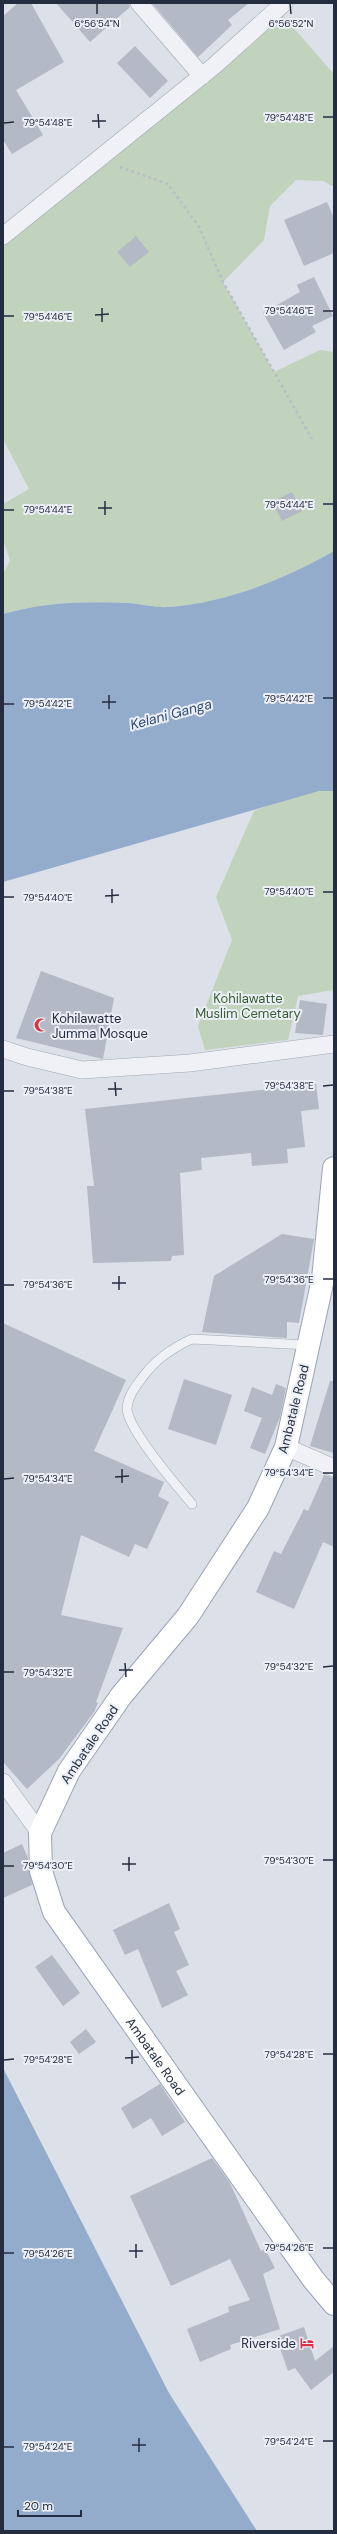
<svg xmlns="http://www.w3.org/2000/svg" width="337" height="2534" font-family="'DM Sans',sans-serif">
<rect width="100%" height="100%" fill="#dce0e8"/>
<path fill="#c1d3bc" d="M 277,9 L 334,74 L 334,187 L 323,181 L 296,180 L 270,206 L 264,240 L 223,282 L 274,372 L 320,350 L 334,352 L 334,551 C 284,579 227,603 169,607 C 156,608 142,604 129,603 C 87,601 44,602 3,614 L 3,574 L 10,561 L 3,539 L 3,504 L 29,489 L 3,439 L 3,236 Z
M 334,785 L 334,990 L 298,996 L 288,1040 L 205,1050 L 198,1026 L 232,940 L 216,897 L 254,811 L 315,786 Z"/>
<path fill="#93accc" d="M 334,551 L 334,791 L 319,791 L 3,882 L 3,614 C 44,602 87,601 129,603 C 142,604 156,608 169,607 C 226,603 285,579 334,551 Z
M 3,2068 L 169,2393 L 257,2531 L 3,2531 Z"/>
<path fill="#b3b9c5" d="M 18,3 L 31,3 L 64,62 L 16,90 L 43,135 L 12,154 L 3,140 L 3,16 Z
M 56,3 L 129,3 L 130,7 L 90,42 Z
M 152,3 L 249,3 L 228,20 L 232,25 L 198,57 Z
M 135,46 L 168,81 L 150,98 L 117,63 Z
M 327,202 L 334,218 L 334,253 L 304,266 L 284,220 Z
M 136,236 L 149,252 L 130,267 L 117,252 Z
M 314,277 L 333,316 L 312,326 L 316,332 L 284,350 L 263,313 L 300,292 L 297,285 Z
M 292,492 L 302,511 L 282,521 L 272,502 Z
M 41,971 L 114,998 L 103,1059 L 16,1038 Z
M 300,1000 L 327,1004 L 323,1035 L 295,1033 Z
M 316,1084 L 319,1109 L 301,1111 L 305,1147 L 287,1149 L 288,1163 L 252,1166 L 251,1153 L 201,1158 L 202,1170 L 180,1173 L 184,1255 L 172,1256 L 171,1261 L 93,1263 L 87,1186 L 94,1186 L 85,1109 Z
M 282,1234 L 314,1239 L 299,1323 L 287,1322 L 287,1338 L 202,1332 L 214,1276 Z
M 3,1323 L 126,1380 L 94,1451 L 164,1482 L 158,1496 L 169,1502 L 147,1549 L 135,1544 L 129,1557 L 81,1535 L 61,1615 L 123,1628 L 96,1702 L 98,1703 L 94,1712 L 59,1759 L 27,1789 L 3,1762 Z
M 184,1379 L 232,1395 L 216,1445 L 168,1429 Z
M 330,1381 L 334,1381 L 334,1453 L 310,1446 Z
M 276,1384 L 286,1388 L 280,1417 L 265,1454 L 250,1448 L 262,1418 L 244,1411 L 252,1387 L 272,1395 Z
M 324,1475 L 334,1478 L 334,1547 L 323,1542 L 294,1609 L 256,1592 L 274,1551 L 281,1554 L 304,1509 L 308,1511 Z
M 22,1844 L 28,1858 L 32,1885 L 3,1898 L 3,1853 Z
M 169,1903 L 180,1929 L 174,1932 L 189,1965 L 176,1971 L 188,1995 L 162,2008 L 138,1949 L 125,1955 L 113,1930 Z
M 52,1955 L 80,1993 L 63,2006 L 35,1967 Z
M 86,2029 L 96,2042 L 79,2054 L 70,2042 Z
M 160,2084 L 185,2122 L 162,2136 L 151,2118 L 133,2129 L 121,2108 Z
M 212,2158 L 230,2183 L 261,2251 L 265,2249 L 275,2268 L 263,2274 L 280,2329 L 230,2345 L 231,2349 L 200,2362 L 187,2329 L 229,2312 L 228,2307 L 250,2300 L 230,2259 L 171,2286 L 130,2196 Z
M 304,2327 L 315,2361 L 334,2346 L 334,2372 L 311,2390 L 295,2368 L 288,2371 L 276,2337 Z"/>
<g fill="none" stroke-linecap="round" stroke-linejoin="round">
<g stroke="#a1a7b2" stroke-width="10">
<path id="lane" d="M 192,1504 C 177,1486 127,1429 127,1408 C 128,1396 135,1387 142,1378 C 154,1361 172,1348 192,1339 L 308,1345"/>
</g>
<g stroke="#a1a7b2" stroke-width="18">
<path id="street" d="M 139,3 L 202,76
M 3,236 L 214,66 L 284,3
M 3,1049 L 27,1057 L 82,1070 L 190,1063 L 334,1044
M 286,1447 L 334,1468
M 3,1782 L 40,1833"/>
</g>
<g stroke="#9aa4b5" stroke-width="24">
<g id="primary">
<path id="s1" d="M 334,1168 L 323,1279 L 286,1447 L 258,1508 L 188,1616 L 121,1696 L 69,1771 L 40,1833 L 41,1871 L 54,1912 L 313,2279 L 334,2304"/>
</g>
</g>
<path stroke="#babec7" stroke-width="2.5" stroke-dasharray="3 3" stroke-linecap="butt" d="M 120,167 L 168,184 L 199,227 L 223,282 L 312,439"/>
<use href="#lane" stroke="#eff1f6" stroke-width="9"/>
<use href="#street" stroke="#eff1f6" stroke-width="17"/>
<use href="#primary" stroke="#fff" stroke-width="22"/>
</g>
<path fill="none" stroke="#242d40" stroke-width="1.5" d="M 97,4 L 97,14M 290,4 L 291,14M 98,114 L 99,128M 323,117 L 333,117M 92,121 L 106,121M 4,123 L 14,122M 102,308 L 102,322M 323,311 L 333,311M 95,315 L 109,314M 4,316 L 14,316M 105,501 L 105,515M 323,504 L 333,504M 98,508 L 112,508M 4,510 L 14,510M 109,695 L 109,709M 323,698 L 333,698M 102,702 L 116,702M 4,704 L 14,704M 112,889 L 112,903M 323,892 L 333,892M 105,896 L 119,895M 4,897 L 14,897M 115,1082 L 116,1096M 323,1086 L 333,1085M 108,1089 L 122,1089M 4,1091 L 14,1091M 119,1276 L 119,1290M 323,1279 L 333,1279M 112,1283 L 126,1283M 4,1285 L 14,1285M 122,1469 L 122,1483M 323,1473 L 333,1473M 115,1477 L 129,1476M 4,1479 L 14,1478M 125,1663 L 126,1677M 323,1667 L 333,1666M 119,1670 L 133,1670M 4,1672 L 14,1672M 129,1857 L 129,1871M 323,1860 L 333,1860M 122,1864 L 136,1864M 4,1866 L 14,1866M 132,2050 L 132,2064M 323,2054 L 333,2054M 125,2058 L 139,2057M 4,2060 L 14,2059M 136,2244 L 136,2258M 323,2248 L 333,2248M 129,2251 L 143,2251M 4,2253 L 14,2253M 139,2438 L 139,2452M 323,2441 L 333,2441M 132,2445 L 146,2445M 4,2447 L 14,2447"/>
<defs>
<g id="mosque-bare" transform="scale(1.08)"><path d="M3.5-4.9A6 6 0 1 0 3.5 4.9A5 5 0 1 1 3.5-4.9Z" fill="#db3345" stroke="#eceff6" stroke-width="2.5" paint-order="stroke"/></g>
<g id="hotel-bare" transform="scale(1.08)"><path d="M-6-4.5h1.5V1H6V5H4.5V3h-9V5H-6ZM-4 0a1.8 1.8 0 1 1 3.6 0ZM.5 0V-2.5h3Q6-2.5 6 0Z" fill="#db3345" stroke="#eceff6" stroke-width="2.5" paint-order="stroke"/></g>
</defs>
<g fill-rule="evenodd">
<use href="#mosque-bare" x="41" y="1025"/>
<use href="#hotel-bare" x="307" y="2343"/>
</g>
<g text-anchor="middle" stroke-width="4" stroke-linejoin="round" paint-order="stroke">
<g font-size="13" fill="#375d30" stroke="#eceff6">
<text x="248" y="1003">Kohilawatte<tspan x="248" dy="15">Muslim Cemetary</tspan></text>
</g>
<g font-size="13" fill="#242d40" stroke="#eceff6" text-anchor="start">
<text x="52" y="1023">Kohilawatte<tspan x="52" dy="15">Jumma Mosque</tspan></text>
<text x="296" y="2348" text-anchor="end">Riverside</text>
</g>
<g font-size="13" fill="#242d40" stroke="#eceff6">
<text transform="translate(293 1409) rotate(-76)" y="5">Ambatale Road</text>
<text transform="translate(89 1744) rotate(-56)" y="5">Ambatale Road</text>
<text dy="5" stroke="none"><textPath href="#s1" startOffset="1001">Ambatale Road</textPath></text>
</g>
<g font-size="14" font-style="italic" fill="#2b4a77" stroke="#eceff6">
<text transform="translate(171 714) rotate(-15)" y="5">Kelani Ganga</text>
</g>
</g>
<g font-size="10" text-anchor="middle" fill="#242d40" stroke="#eceff6" stroke-width="4" stroke-linejoin="round" paint-order="stroke">
<text x="97" y="27">6°56'54"N</text>
<text x="291" y="27">6°56'52"N</text>
<text x="289" y="121">79°54'48"E</text>
<text x="48" y="126">79°54'48"E</text>
<text x="289" y="314">79°54'46"E</text>
<text x="48" y="320">79°54'46"E</text>
<text x="289" y="508">79°54'44"E</text>
<text x="48" y="513">79°54'44"E</text>
<text x="289" y="702">79°54'42"E</text>
<text x="48" y="707">79°54'42"E</text>
<text x="289" y="895">79°54'40"E</text>
<text x="48" y="901">79°54'40"E</text>
<text x="289" y="1089">79°54'38"E</text>
<text x="48" y="1094">79°54'38"E</text>
<text x="289" y="1283">79°54'36"E</text>
<text x="48" y="1288">79°54'36"E</text>
<text x="289" y="1476">79°54'34"E</text>
<text x="48" y="1482">79°54'34"E</text>
<text x="289" y="1670">79°54'32"E</text>
<text x="48" y="1676">79°54'32"E</text>
<text x="289" y="1864">79°54'30"E</text>
<text x="48" y="1869">79°54'30"E</text>
<text x="289" y="2058">79°54'28"E</text>
<text x="48" y="2063">79°54'28"E</text>
<text x="289" y="2251">79°54'26"E</text>
<text x="48" y="2257">79°54'26"E</text>
<text x="289" y="2445">79°54'24"E</text>
<text x="48" y="2450">79°54'24"E</text>
</g>
<rect width="337" height="2534" fill="none" stroke="#242d40" stroke-width="8"/>
<path d="M18 2510v6h63v-6" fill="none" stroke="#242d40" stroke-width="2"/>
<text x="24" y="2510" font-size="12" fill="#242d40" stroke="#eceff6" stroke-width="3" paint-order="stroke">20 m</text>
</svg>
